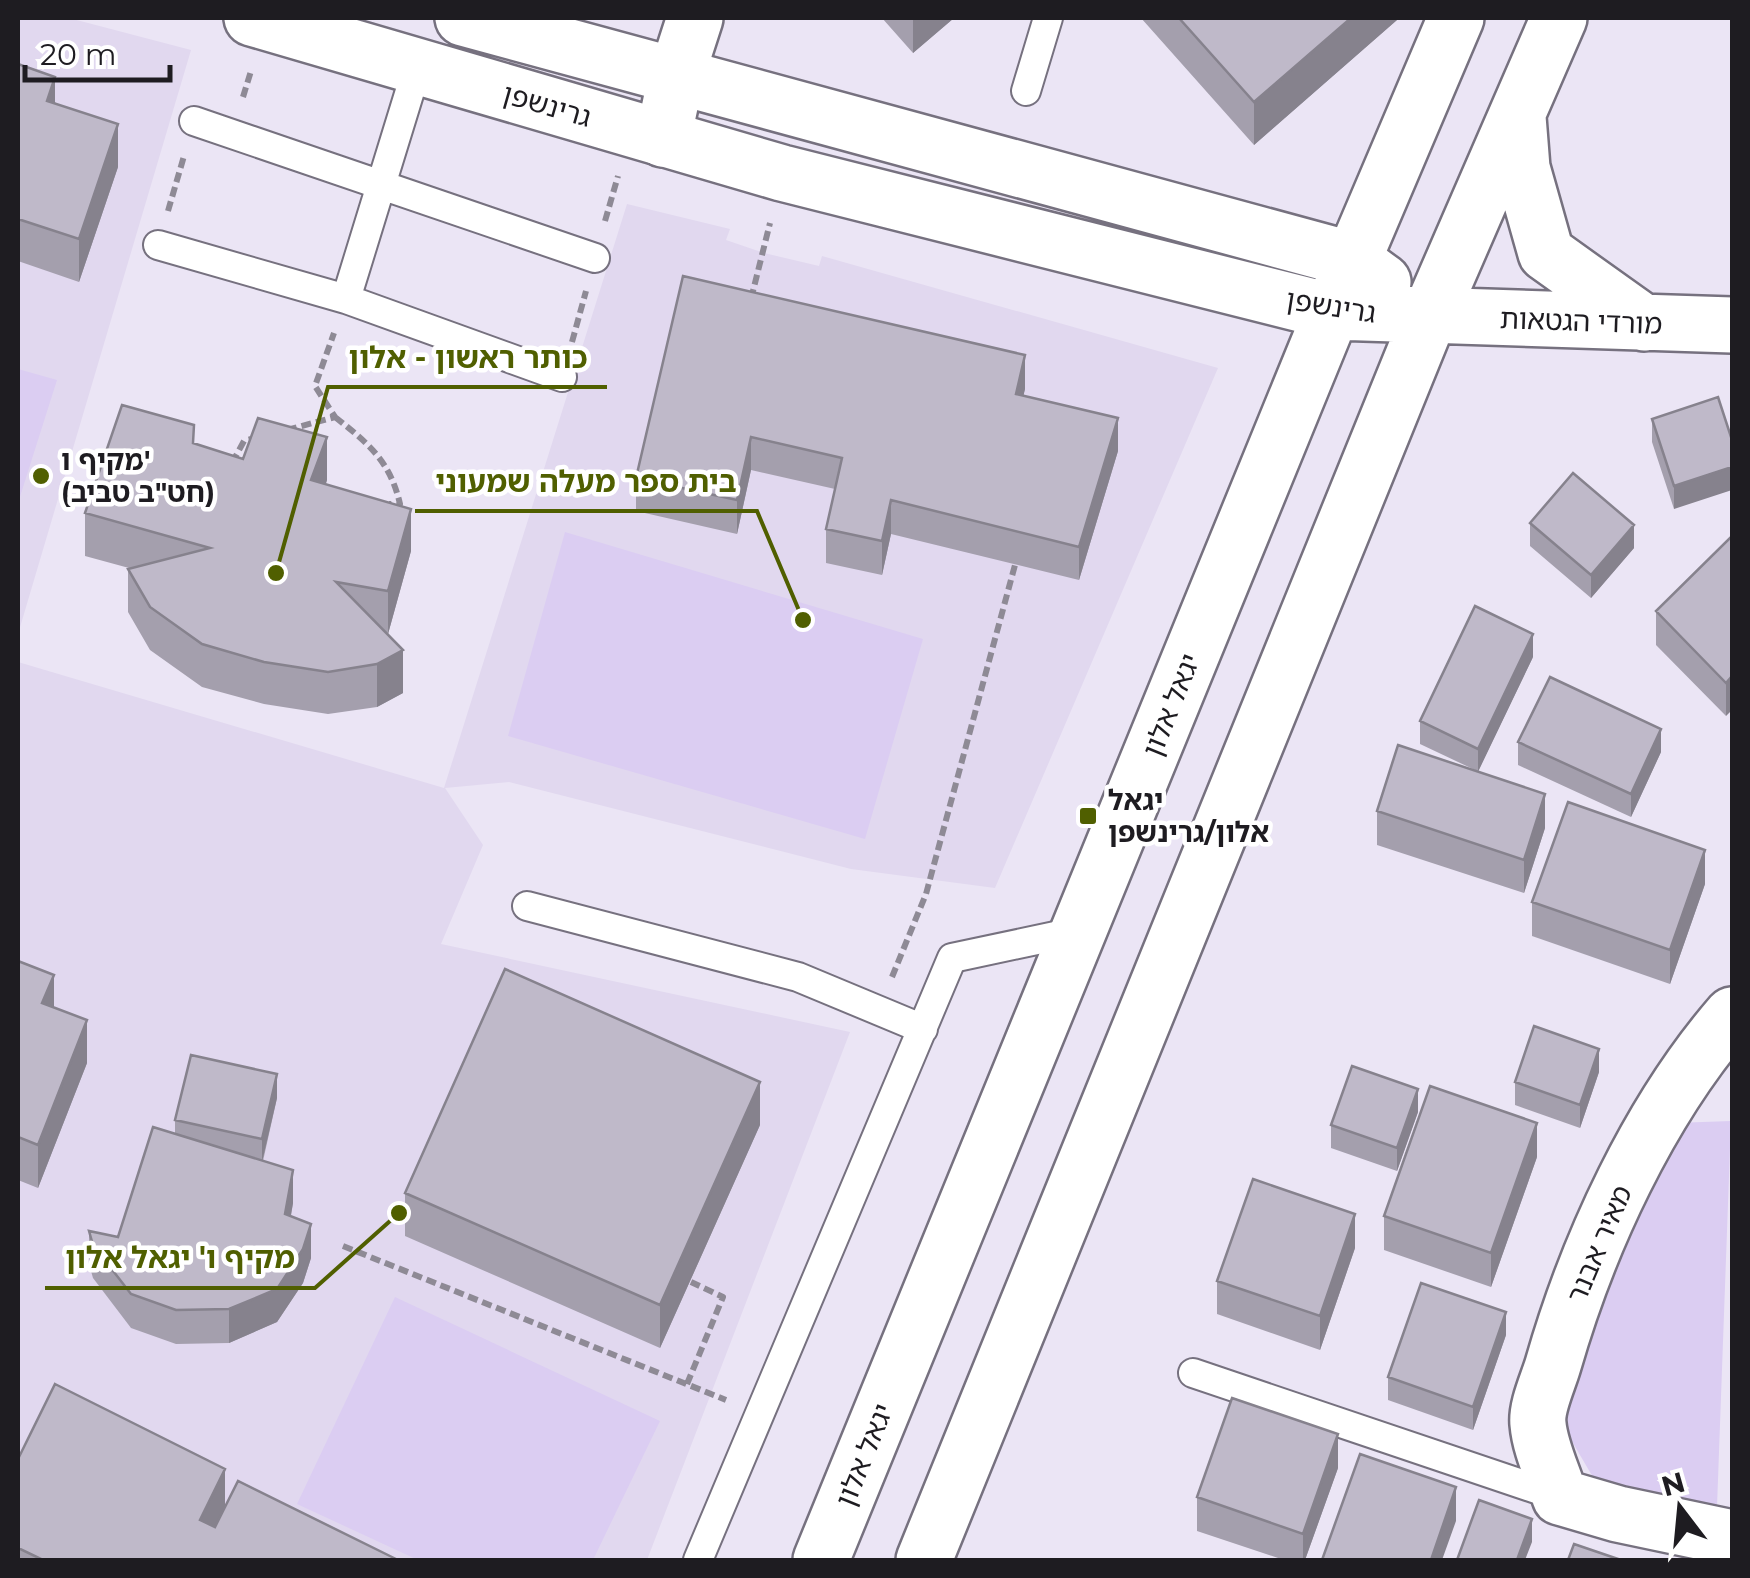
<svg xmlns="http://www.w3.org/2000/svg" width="1750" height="1578" font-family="Montserrat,'Noto Sans Hebrew',sans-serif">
<rect width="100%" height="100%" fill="#ebe5f5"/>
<path fill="#e1d8ef" d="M 18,18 L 69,18 L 191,50 L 18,634 Z
M 627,204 L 730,229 L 726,240 L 764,253 L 819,266 L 822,256 L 1218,368 L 995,888 L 851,869 L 509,782 L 445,788 L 483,845 L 441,944 L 850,1032 L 647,1560 L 18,1560 L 18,662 L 444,788 Z"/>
<path fill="#dbcdf2" d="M 18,369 L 57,380 L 18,503 Z
M 565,532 L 923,639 L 865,839 L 508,736 Z
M 1731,1121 L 1717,1507 L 1594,1479 L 1563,1426 L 1610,1272 L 1674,1123 Z
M 395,1297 L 660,1421 L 593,1560 L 418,1560 L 297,1504 Z"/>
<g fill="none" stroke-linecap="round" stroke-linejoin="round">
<g stroke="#76717f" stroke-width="32">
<path id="lane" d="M 1026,91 L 1048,18
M 194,121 L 595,258
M 158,245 L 346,299 L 562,377
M 346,299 L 417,68
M 527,906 L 798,977 L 923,1029
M 1193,1373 L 1560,1497
M 698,1560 L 952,958 L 1079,931"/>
</g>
<g stroke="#76717f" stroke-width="60">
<path id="street" d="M 663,139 L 676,77 L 695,18
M 1732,1015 C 1649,1111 1588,1243 1553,1365 C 1548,1382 1536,1407 1538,1424 C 1540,1448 1553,1474 1560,1497 L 1618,1514 L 1732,1538"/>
</g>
<g stroke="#76717f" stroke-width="60">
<path id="secondary" d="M 252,18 L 782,173 L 1333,312 L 1732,325
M 463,18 L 1353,260 L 1383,282
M 1518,117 L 1522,168 L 1546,253 L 1644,323
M 821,1560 L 1353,260 L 1456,18
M 924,1560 L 1429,317 L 1559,18"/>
</g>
<path stroke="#8e8a95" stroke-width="6" stroke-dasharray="10 5" stroke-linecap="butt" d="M 243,97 L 251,71
M 168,211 L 184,156
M 605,221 L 618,176
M 751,299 L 770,223
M 572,342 L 586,291
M 335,417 C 369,444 390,461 400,504 L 389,504
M 287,430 L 335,417 L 315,386 L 334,333
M 232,463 L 244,441 L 255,438
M 892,977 L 926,894 L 1015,565
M 343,1246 L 726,1400
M 687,1384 L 723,1297 L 691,1282"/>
<use href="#lane" stroke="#fff" stroke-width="28"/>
<use href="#street" stroke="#fff" stroke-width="55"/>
<use href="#secondary" stroke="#fff" stroke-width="55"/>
</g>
<path fill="#a49fad" d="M 882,18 L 954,18 L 913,53 Z
M 1141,18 L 1397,18 L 1397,20 L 1254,145 Z
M 18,64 L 118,167 L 79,282 L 18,261 Z
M 683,276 L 1025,389 L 1023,396 L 1118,451 L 1079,580 L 891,534 L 882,575 L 826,563 L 826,529 L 835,489 L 751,470 L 737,534 L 636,511 L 636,478 Z
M 1718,397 L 1674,509 L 1652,442 L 1652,419 Z
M 194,443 L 243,459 L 327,480 L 326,484 L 411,551 L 388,634 L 387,634 L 403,693 L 377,707 L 328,714 L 264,704 L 202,687 L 150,650 L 128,612 L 128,569 L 129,568 L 85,556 L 85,513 Z
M 1530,523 L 1634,548 L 1591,598 L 1530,546 Z
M 1732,536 L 1726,716 L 1656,645 L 1656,611 Z
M 1533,657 L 1478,771 L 1545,828 L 1524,893 L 1377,845 L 1377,811 L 1475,770 L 1420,744 L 1420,721 Z
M 1518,742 L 1661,752 L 1631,817 L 1518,765 Z
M 1705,884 L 1670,984 L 1532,936 L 1532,902 Z
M 18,961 L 54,1007 L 87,1063 L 38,1188 L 18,1180 Z
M 1599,1072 L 1580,1128 L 1515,1105 L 1515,1082 Z
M 277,1098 L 263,1161 L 293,1203 L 291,1216 L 311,1258 L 303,1283 L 277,1322 L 229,1343 L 176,1344 L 131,1328 L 93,1278 L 89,1264 L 89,1231 L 118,1237 L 175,1134 L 175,1120 Z
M 1418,1112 L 1397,1171 L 1331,1148 L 1331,1125 Z
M 760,1125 L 660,1348 L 405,1236 L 405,1193 Z
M 1537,1157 L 1491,1287 L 1384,1250 L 1384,1216 Z
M 1355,1248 L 1320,1350 L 1217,1314 L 1217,1281 Z
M 1506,1335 L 1473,1430 L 1388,1400 L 1388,1377 Z
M 18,1459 L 225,1507 L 398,1560 L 18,1560 Z
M 1338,1468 L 1305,1560 L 1284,1560 L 1197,1531 L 1197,1497 Z"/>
<path fill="#86828d" d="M 913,18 L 954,18 L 913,53 Z
M 1351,18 L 1397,18 L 1397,20 L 1254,145 L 1254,102 Z
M 55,77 L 55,120 L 47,101 Z
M 118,124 L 118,167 L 79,282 L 79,239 Z
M 1025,355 L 1025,389 L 1016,428 L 1016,394 Z
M 1118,418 L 1118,451 L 1079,580 L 1079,547 Z
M 327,437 L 327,480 L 311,523 L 311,480 Z
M 751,437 L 751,470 L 737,534 L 737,500 Z
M 1732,467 L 1732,490 L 1674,509 L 1674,486 Z
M 891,500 L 891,534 L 882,575 L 882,541 Z
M 411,509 L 411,551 L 388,634 L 388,591 Z
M 1634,525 L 1634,548 L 1591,598 L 1591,575 Z
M 1533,634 L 1533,657 L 1478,772 L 1478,749 Z
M 403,650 L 403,693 L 377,707 L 377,664 Z
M 1732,676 L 1732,710 L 1726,716 L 1726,683 Z
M 1661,729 L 1661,752 L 1631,817 L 1631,794 Z
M 1545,794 L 1545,828 L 1524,893 L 1524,860 Z
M 1705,850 L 1705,884 L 1670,984 L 1670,950 Z
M 54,975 L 54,1018 L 42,1003 Z
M 87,1020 L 87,1063 L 38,1188 L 38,1145 Z
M 1599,1049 L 1599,1072 L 1580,1128 L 1580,1105 Z
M 277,1074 L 277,1098 L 262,1162 L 262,1139 Z
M 760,1082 L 760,1125 L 660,1348 L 660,1305 Z
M 1418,1089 L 1418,1112 L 1397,1171 L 1397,1148 Z
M 1537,1123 L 1537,1157 L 1491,1287 L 1491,1253 Z
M 293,1170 L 293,1203 L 285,1247 L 285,1214 Z
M 1355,1214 L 1355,1248 L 1320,1350 L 1320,1316 Z
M 311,1224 L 311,1258 L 303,1283 L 277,1322 L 229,1343 L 229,1309 Z
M 1506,1312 L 1506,1335 L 1473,1430 L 1473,1407 Z
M 1338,1434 L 1338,1468 L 1305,1560 L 1303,1560 L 1303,1534 Z
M 225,1469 L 225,1512 L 201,1560 L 200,1520 Z
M 1456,1487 L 1456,1521 L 1442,1560 L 1431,1560 Z
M 1532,1519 L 1532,1542 L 1525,1560 L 1517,1560 Z"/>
<path fill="#bfb9c9" stroke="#86828d" stroke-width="2.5" d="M 1179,18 L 1351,18 L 1254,102 Z
M 18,64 L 55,77 L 47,101 L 118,124 L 79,239 L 18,219 Z
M 683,276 L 1025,355 L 1016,394 L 1118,418 L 1079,547 L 891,500 L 882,541 L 826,529 L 842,458 L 751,437 L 737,500 L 636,478 Z
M 1718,397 L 1732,440 L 1732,467 L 1674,486 L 1652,419 Z
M 122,405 L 194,425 L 193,443 L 243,459 L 258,418 L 327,437 L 311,480 L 411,509 L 388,591 L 336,582 L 403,650 L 377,664 L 328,672 L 264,662 L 202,644 L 150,607 L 128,569 L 210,548 L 85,513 Z
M 1573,473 L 1634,525 L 1591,575 L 1530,523 Z
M 1732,536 L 1732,676 L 1726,683 L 1656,611 Z
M 1475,606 L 1533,634 L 1478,749 L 1420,721 Z
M 1550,677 L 1661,729 L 1631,794 L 1518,742 Z
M 1398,745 L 1545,794 L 1524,860 L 1377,811 Z
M 1568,802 L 1705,850 L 1670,950 L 1532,902 Z
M 18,961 L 54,975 L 42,1003 L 87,1020 L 38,1145 L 18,1137 Z
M 505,969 L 760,1082 L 660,1305 L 405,1193 Z
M 1534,1026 L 1599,1049 L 1580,1105 L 1515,1082 Z
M 191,1055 L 277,1074 L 262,1139 L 175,1120 Z
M 1352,1066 L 1418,1089 L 1397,1148 L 1331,1125 Z
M 1430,1086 L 1537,1123 L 1491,1253 L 1384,1216 Z
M 153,1127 L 293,1170 L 285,1214 L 311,1224 L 303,1249 L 277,1289 L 229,1309 L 176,1310 L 131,1294 L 93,1245 L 89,1231 L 118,1237 Z
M 1253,1179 L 1355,1214 L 1320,1316 L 1217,1281 Z
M 1421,1283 L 1506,1312 L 1473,1407 L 1388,1377 Z
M 55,1384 L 225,1469 L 200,1520 L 215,1527 L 238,1481 L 398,1560 L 43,1560 L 18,1548 L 18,1459 Z
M 1232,1398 L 1338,1434 L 1303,1534 L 1197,1497 Z
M 1360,1454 L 1456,1487 L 1431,1560 L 1322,1560 Z
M 1479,1500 L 1532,1519 L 1517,1560 L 1457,1560 Z
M 1574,1544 L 1621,1560 L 1568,1560 Z"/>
<g fill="#505f00" stroke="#fff" stroke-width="4">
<circle cx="41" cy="476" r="10"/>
<rect x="1078" y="806" width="20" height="20" rx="5"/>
</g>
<g text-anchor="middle" stroke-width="9" stroke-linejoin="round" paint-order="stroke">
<g font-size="28" fill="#1e1c21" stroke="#fff">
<text transform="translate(547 105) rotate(16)" y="10">גרינשפן</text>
<text transform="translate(1331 306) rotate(9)" y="10">גרינשפן</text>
<text transform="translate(1581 321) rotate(2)" y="10">מורדי הגטאות</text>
<text transform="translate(1171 705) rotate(-68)" y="10">יגאל אלון</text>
<text transform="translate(1599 1244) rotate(-67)" y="10">מאיר אבנר</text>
<text transform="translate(864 1455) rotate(-68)" y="10">יגאל אלון</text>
</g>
<g font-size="28" font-weight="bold" fill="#1e1c21" stroke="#fff" text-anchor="start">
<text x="61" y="470">מקיף ו'<tspan x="61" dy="32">(חט"ב טביב)</tspan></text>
<text x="1108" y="810">יגאל<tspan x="1108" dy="32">אלון/גרינשפן</tspan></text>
</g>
</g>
<path fill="none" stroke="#505f00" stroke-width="4" d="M276 573L328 387H607M803 620L757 511H415M399 1213L315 1288H45"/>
<g fill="#505f00" stroke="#fff" stroke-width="4">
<circle cx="276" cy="573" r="10"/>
<circle cx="803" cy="620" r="10"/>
<circle cx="399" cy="1213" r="10"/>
</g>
<g font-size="30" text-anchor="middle" font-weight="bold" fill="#505f00" stroke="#fff" stroke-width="9" stroke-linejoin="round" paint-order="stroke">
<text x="468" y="368">כותר ראשון - אלון</text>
<text x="586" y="492">בית ספר מעלה שמעוני</text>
<text x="180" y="1268">מקיף ו' יגאל אלון</text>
</g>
<rect width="1750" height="1578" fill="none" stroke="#1e1c21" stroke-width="40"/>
<g transform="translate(1680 1508) rotate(344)" stroke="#ffffff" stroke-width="8" paint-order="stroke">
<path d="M0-8L18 38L0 25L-18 38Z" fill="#1e1c21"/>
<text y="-15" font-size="28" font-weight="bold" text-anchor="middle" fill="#1e1c21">N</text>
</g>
<path d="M25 65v15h145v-15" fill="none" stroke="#1e1c21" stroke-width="5"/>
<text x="40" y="65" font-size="30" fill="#1e1c21" stroke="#ffffff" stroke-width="8" paint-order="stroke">20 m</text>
</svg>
